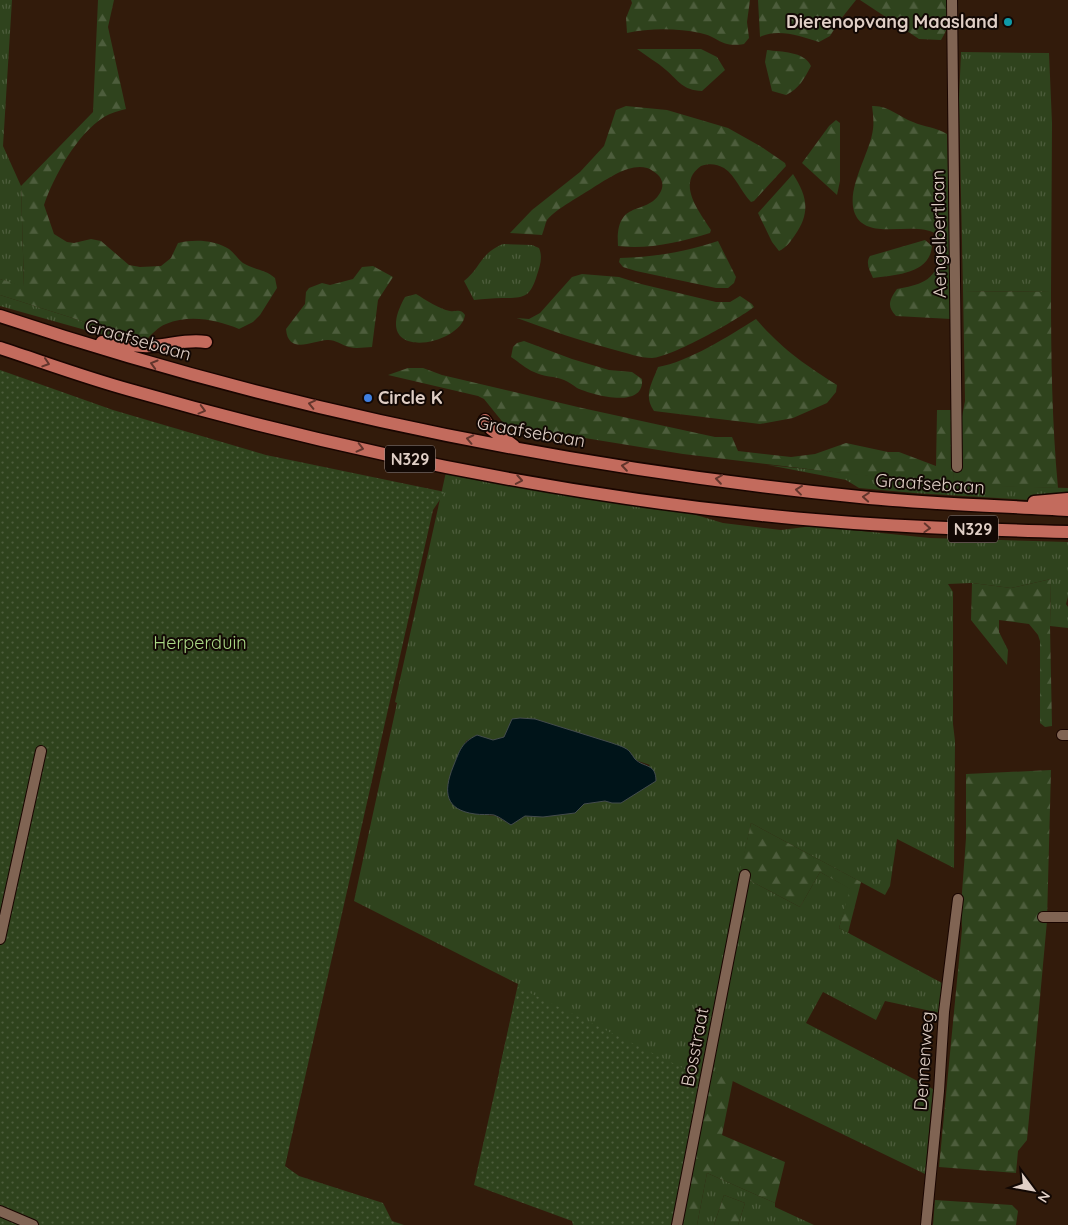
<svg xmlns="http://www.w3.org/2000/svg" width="1068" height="1225" font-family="Quicksand,sans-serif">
<defs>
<pattern id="grass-tufts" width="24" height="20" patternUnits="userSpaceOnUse" patternTransform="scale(1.25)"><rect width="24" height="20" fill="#2f431d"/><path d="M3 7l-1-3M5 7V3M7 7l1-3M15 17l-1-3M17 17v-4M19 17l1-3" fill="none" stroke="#4d5d3c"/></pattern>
<pattern id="forest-firs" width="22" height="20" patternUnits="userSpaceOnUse" patternTransform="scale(1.25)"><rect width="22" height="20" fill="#2f431d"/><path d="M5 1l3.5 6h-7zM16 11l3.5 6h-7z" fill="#4d5d3c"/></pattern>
<pattern id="park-dots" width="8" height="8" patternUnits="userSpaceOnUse" patternTransform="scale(1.25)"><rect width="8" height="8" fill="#2f431d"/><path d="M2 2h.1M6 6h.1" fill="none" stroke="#4d5d3c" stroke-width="1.8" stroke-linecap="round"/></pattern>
</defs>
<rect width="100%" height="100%" fill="#321b0b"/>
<path fill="url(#grass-tufts)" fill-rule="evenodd" d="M 0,0 L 12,0 L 3,146 L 21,186 L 24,287 L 0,279 Z
M 961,52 L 1049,53 L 1052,123 L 1051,292 L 963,291 L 959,99 Z
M 503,244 L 532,245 L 539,248 C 543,257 540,266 537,275 C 530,298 524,298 502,298 C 493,298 484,299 474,300 L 464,281 C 481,268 479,254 503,244 Z
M 0,295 L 145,341 L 128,341 L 96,333 L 0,306 Z
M 768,465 L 951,484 L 954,482 L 954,471 L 962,471 L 962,482 L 967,485 L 1068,488 L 1068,500 L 1029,500 L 914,493 L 859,488 L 846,480 Z
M 446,472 L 686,512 L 723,523 L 781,530 L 813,526 L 930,538 L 1068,542 L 1068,597 L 1066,604 L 1068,607 L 1068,628 L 1050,626 L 1051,579 L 1011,588 L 972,583 L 948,584 L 953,592 L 953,724 L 955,741 L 954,868 L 897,839 L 890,886 L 885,895 L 751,823 L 734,902 L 672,1225 L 629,1225 L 499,1071 L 518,984 L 354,901 L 397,703 L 395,702 ZM 520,718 L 535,719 L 612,743 L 630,752 L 635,760 L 650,765 L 612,803 L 605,801 L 584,804 L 575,813 L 543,817 L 525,816 L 511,825 L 496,816 L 476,814 L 449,778 L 466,741 L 477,735 L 493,740 L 504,737 L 508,730 Z
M 820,872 L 851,889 L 839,928 L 942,983 L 940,1013 L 885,1001 L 876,1020 L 823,992 L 806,1023 L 933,1089 L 925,1174 L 712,1071 L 749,880 L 800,907 Z
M 707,1173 L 775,1203 L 775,1207 L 814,1225 L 738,1225 L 745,1203 L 724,1195 L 714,1225 L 697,1225 Z"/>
<path fill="url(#forest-firs)" d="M 98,0 L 114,0 L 108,27 L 126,109 C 118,111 111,113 104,117 C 77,134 54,176 44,205 L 54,234 L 67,242 L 74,243 L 91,239 L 101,241 L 129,265 L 140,267 L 161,266 L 171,258 L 178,243 C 195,239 214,240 229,249 C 234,253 238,259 243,263 C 254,270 265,269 275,278 L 277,288 L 260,315 L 253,322 L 239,329 C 217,320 190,314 166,324 C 158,327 151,335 145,341 L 0,295 L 0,279 L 24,286 L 21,186 L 93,112 Z
M 631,0 L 750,0 L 747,22 L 749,38 L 744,44 C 720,48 720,37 700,33 C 677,28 650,28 627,33 L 626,18 L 632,3 Z
M 758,0 L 856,0 L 840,20 L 830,36 L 819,42 C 801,36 777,28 760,37 Z
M 860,0 L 955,0 C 953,13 948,29 941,40 L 919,39 Z
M 637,49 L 701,49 L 717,57 L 725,70 L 702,91 C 682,90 679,81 666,70 C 657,62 646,56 637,49 Z
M 767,50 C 781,52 804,51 811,66 C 804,79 799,89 786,95 L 772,91 L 765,62 Z
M 626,106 L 667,110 L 728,128 L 760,146 L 785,163 L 786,166 L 754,201 L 751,202 C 741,192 736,176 724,168 C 717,164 709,163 701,166 C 698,168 695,171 693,174 C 682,192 702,215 711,230 L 710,233 C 681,242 647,250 618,246 C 615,196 648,218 661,191 C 664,185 662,178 657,174 C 654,172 651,169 647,168 C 630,163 609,178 594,187 C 581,196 557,208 547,220 C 545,224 544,230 542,235 L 510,233 L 532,210 L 580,172 L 604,146 L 616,110 Z
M 872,106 C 888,105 899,117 913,122 C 924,127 936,127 947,134 L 951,319 L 896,316 C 886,306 890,299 897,289 C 918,285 936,282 940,256 C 941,248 941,242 936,234 C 915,220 867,242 855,214 C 845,189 870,154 873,129 C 874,122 873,113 872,106 Z
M 836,120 L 840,123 L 840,181 L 837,195 L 802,163 L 829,126 Z
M 793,174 C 807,196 811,212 795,235 C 791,241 786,248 779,251 L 772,242 L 758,213 Z
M 925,240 L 932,246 C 930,274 895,275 873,278 C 870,271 865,263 870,256 Z
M 718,241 L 736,277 L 734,283 L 728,288 L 716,288 L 636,271 L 623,267 L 619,262 L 620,258 C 654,257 685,252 718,241 Z
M 373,266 L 393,277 L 378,300 L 372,347 C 365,347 357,349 349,347 C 342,345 334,339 327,340 C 312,341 288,355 286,329 L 305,304 L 306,292 L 309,288 L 322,283 L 330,285 L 353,279 L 362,267 Z
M 582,274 L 619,277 L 641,284 L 716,302 L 730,302 L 740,296 L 752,304 L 754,307 C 737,320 672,357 652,358 C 640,358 627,353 615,350 C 581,341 549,330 517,318 L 529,319 L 540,313 L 572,277 Z
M 963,291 L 1051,292 C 1051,357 1052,423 1058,488 L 975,486 L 967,485 L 962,482 L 961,422 L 965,401 Z
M 416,294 C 426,300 439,309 450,311 C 457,312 460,308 465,315 C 461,346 367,364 405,297 Z
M 756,319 C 782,349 804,364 837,385 L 836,392 L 827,403 L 793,418 L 760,424 L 654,411 C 643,396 652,383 658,367 C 688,362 729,336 756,319 Z
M 524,341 L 572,359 L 609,370 L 632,372 L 642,379 C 645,410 592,395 577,388 C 573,385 569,382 564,380 C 555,376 543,377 534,372 C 526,369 519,362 511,357 L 513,347 L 517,343 Z
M 408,368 L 423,368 L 442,375 L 582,408 L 715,437 L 732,437 L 738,451 L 791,457 L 815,454 L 846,443 L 888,452 L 899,452 L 936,466 L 937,410 L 953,410 L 954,482 L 952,484 L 858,475 L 683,454 L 505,425 L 484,399 L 478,396 L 388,375 Z
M 1051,579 L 1050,626 L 1052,726 L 1045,727 L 1040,723 L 1040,641 L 1038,635 L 1029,624 L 999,620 L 999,632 L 1008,650 L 1007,665 L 971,620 L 972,583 L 1011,588 Z
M 1051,770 L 1047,921 L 1027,1140 L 1018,1151 L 1016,1173 L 939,1167 L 962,929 L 961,906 L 966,838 L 966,774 Z
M 751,823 L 861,882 L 848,933 L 839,928 L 850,889 L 820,872 L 800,907 L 739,875 Z
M 712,1071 L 733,1080 L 722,1135 L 785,1162 L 775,1203 L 707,1173 L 697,1225 L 682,1225 Z
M 724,1195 L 745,1203 L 738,1225 L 714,1225 Z
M 935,1200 L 1012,1205 L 1018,1211 L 1016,1225 L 933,1225 Z"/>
<path fill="url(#park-dots)" d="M 0,370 L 113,410 L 266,455 L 445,492 L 433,510 L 285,1166 L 299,1176 L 383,1203 L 392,1221 L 404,1225 L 0,1225 Z
M 518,987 L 703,1078 L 671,1225 L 573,1225 L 572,1221 L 474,1185 Z"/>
<path fill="#001419" stroke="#434c4d" d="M 520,718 L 535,719 L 612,743 C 617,745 626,747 630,752 C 632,754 633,757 635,759 C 644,768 656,763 656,781 L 621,803 L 612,803 L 605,801 L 584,804 L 575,813 L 543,817 L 525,816 L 511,825 C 506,822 500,817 494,815 C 488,814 481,815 475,814 C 445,810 443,792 453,767 C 460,750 461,743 477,735 L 493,740 L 504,737 L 512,719 Z"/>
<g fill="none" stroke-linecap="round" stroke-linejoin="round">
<g stroke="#190500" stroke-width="12">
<path id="street" d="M 952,0 L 957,467
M 1062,735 L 1068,735
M 1043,917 L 1068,917
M 0,939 L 41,751
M 0,1211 L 33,1225
M 677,1225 L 745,875
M 926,1225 L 939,1091 L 944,1012 L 958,899"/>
</g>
<g stroke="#190500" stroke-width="15">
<path id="primary" d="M 0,316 C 278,409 569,468 860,497 C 929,504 999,506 1068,510
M 102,342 C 118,344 135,347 152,346 C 172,345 186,339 206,342
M 0,348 C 43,362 86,378 130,390 C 336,449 549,493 762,515 C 864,526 966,529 1068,532
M 485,420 L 491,429 L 514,446
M 1034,502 L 1068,499"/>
</g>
<use href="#street" stroke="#806453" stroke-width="10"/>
<use href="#primary" stroke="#c36b5d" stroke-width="12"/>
</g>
<defs><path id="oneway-chevron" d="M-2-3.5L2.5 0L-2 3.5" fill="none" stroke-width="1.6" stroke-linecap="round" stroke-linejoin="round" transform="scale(1.25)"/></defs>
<g stroke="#62352c">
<use href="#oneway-chevron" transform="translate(46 363) rotate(18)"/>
<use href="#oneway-chevron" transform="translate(154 364) rotate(-164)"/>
<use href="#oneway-chevron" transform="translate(312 404) rotate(-167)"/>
<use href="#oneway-chevron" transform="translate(202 410) rotate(15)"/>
<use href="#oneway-chevron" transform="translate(470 439) rotate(-168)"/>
<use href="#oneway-chevron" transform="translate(360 448) rotate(14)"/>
<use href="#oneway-chevron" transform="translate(625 466) rotate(-172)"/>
<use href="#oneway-chevron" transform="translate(719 479) rotate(-172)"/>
<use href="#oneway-chevron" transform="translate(519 480) rotate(10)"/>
<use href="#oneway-chevron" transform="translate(799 490) rotate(-173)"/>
<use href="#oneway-chevron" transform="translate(866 497) rotate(-175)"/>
<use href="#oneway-chevron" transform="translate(927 528) rotate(3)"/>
</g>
<circle fill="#0f9aa8" stroke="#120804" stroke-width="2" cx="1008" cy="22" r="5"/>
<circle fill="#3f7fe0" stroke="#120804" stroke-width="2" cx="368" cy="398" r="5"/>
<g text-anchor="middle" stroke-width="4" stroke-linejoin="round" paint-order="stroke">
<g fill="#120804" stroke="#a2938c" stroke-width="1">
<rect x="385" y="445.5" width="50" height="27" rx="4"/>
<rect x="948" y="515.5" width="50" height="27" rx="4"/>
</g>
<g font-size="16" font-weight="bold" fill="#e0cfc6">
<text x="410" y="465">N329</text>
<text x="973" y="535">N329</text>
</g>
<g font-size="18" font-weight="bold" fill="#e0cfc6" stroke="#120804" text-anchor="end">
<text x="998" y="28">Dierenopvang Maasland</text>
<text x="378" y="404" text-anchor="start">Circle K</text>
</g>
<g font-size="18" fill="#e0cfc6" stroke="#120804">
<text transform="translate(939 234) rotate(-91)" y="6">Aengelbertlaan</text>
<text transform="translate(138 340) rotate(16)" y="6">Graafsebaan</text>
<text transform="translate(531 432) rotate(10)" y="6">Graafsebaan</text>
<text transform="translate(930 484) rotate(4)" y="6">Graafsebaan</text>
<text transform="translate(695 1047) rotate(-79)" y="6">Bosstraat</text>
<text transform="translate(924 1061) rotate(-86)" y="6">Dennenweg</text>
</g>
<g font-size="18" fill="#aad785" stroke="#120804">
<text x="200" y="649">Herperduin</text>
</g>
</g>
<g transform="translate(1033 1190) rotate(122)" stroke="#120804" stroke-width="4" paint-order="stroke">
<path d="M0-4L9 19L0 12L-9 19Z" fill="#e0cfc6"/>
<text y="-8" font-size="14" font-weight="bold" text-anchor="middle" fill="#e0cfc6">N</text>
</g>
</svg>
